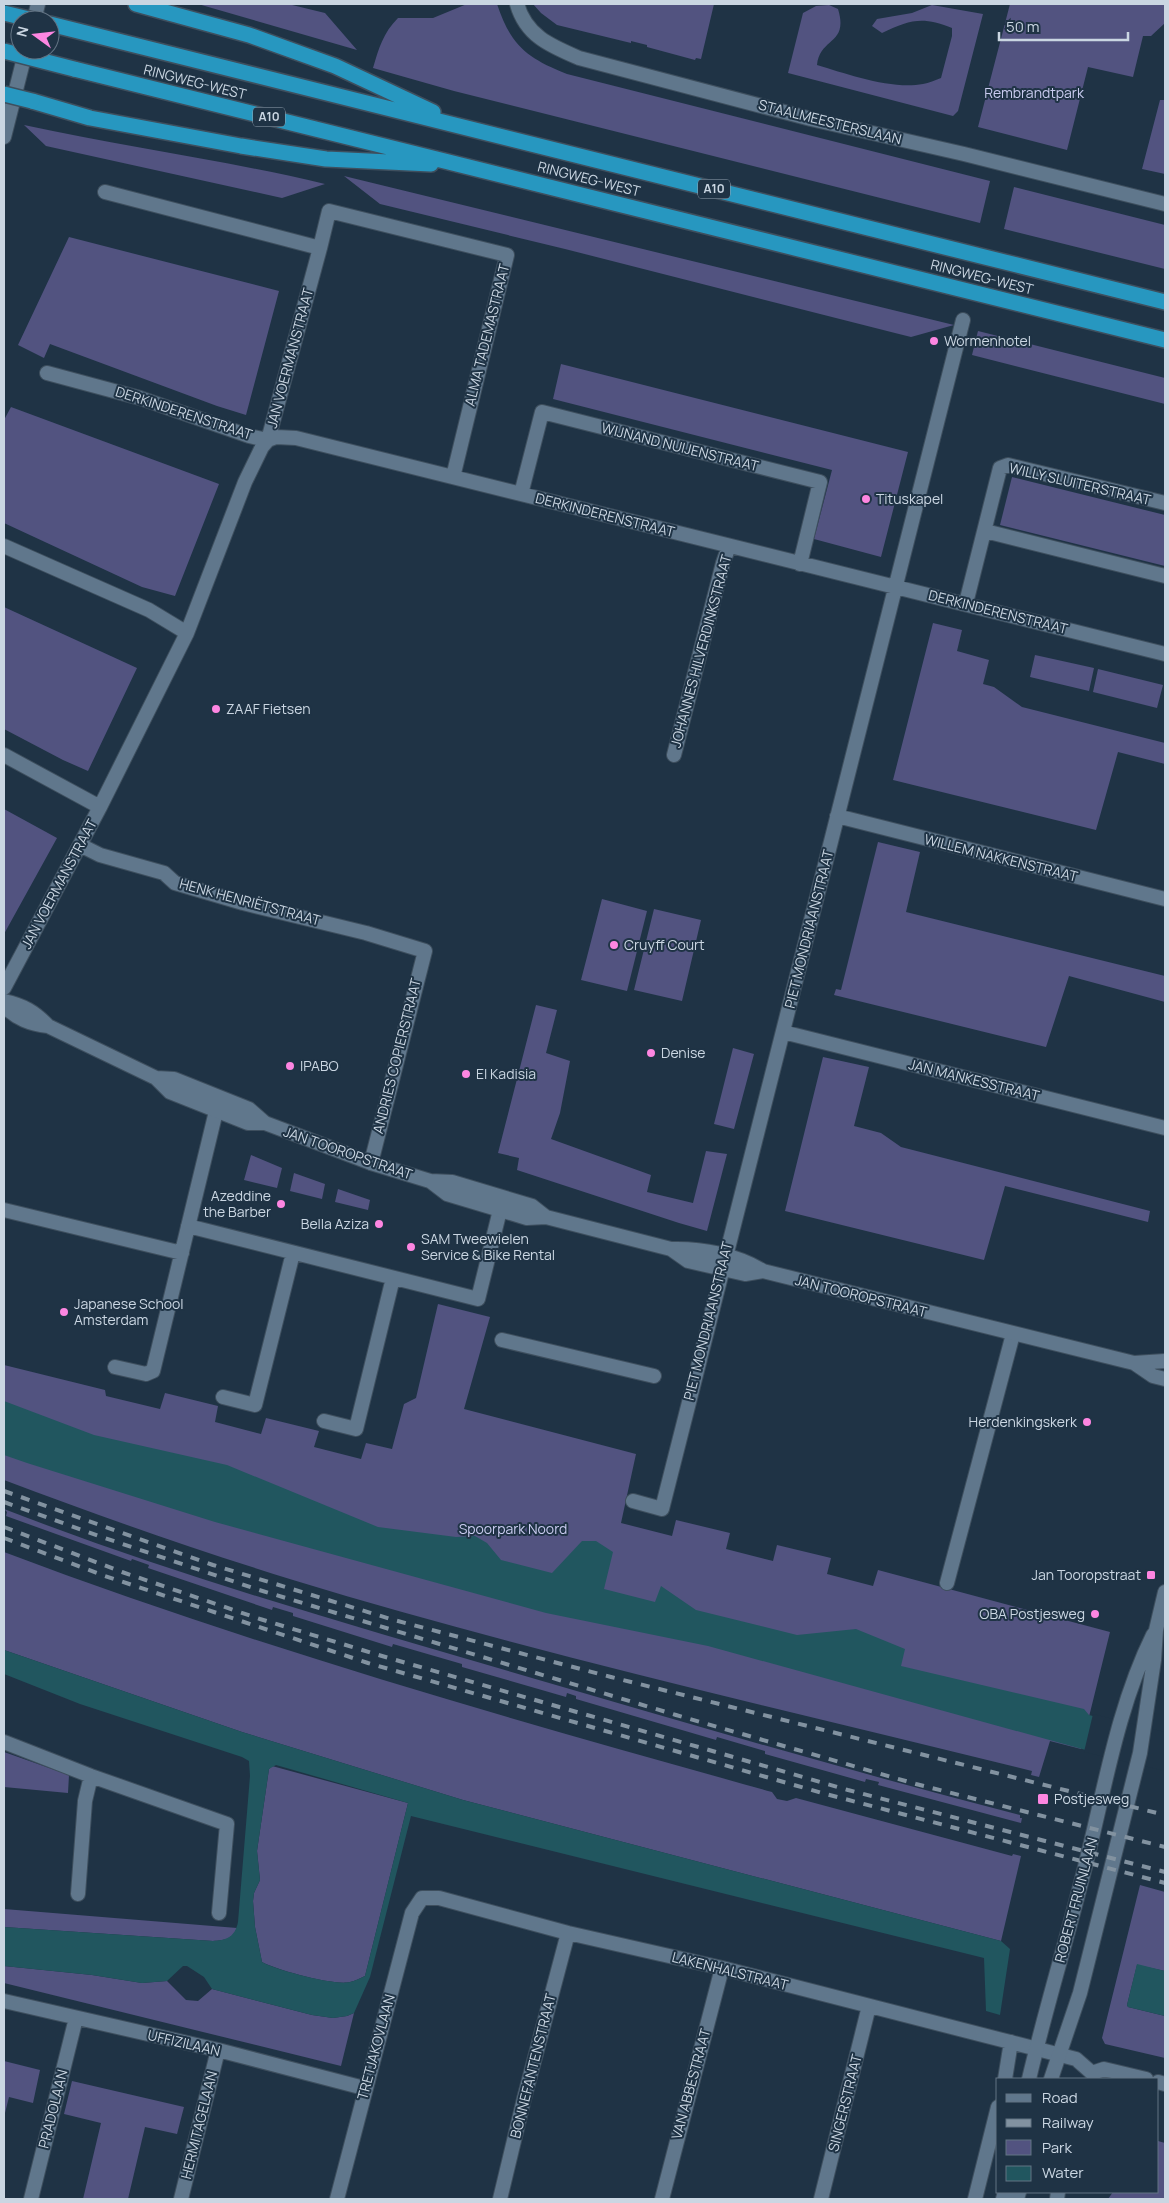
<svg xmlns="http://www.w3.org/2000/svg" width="1169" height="2203" font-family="Manrope,sans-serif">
<rect width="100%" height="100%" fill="#1f3345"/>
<path fill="#525380" d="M 198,4 L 288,4 L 325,13 L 357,50 Z
M 467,4 L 497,4 C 511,46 527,58 567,74 L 990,181 L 980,223 L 454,91 L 373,68 C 379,48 383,33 398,18 L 433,18 Z
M 533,4 L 714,4 L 701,59 L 696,58 L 695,60 L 647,47 L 647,45 L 631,41 L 631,43 L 557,25 L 541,13 Z
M 1010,4 L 1165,4 L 1165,23 L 1151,36 L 1143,36 L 1133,77 L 1088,67 L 1067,150 L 978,127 Z
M 829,5 L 838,9 C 849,45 820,37 817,65 C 847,74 892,90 923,84 C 929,83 935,80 941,78 L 952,36 L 952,28 C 922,16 910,20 882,33 L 872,26 L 877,19 L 912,13 L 932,5 L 983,14 L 958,111 L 953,116 L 788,73 L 803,13 L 816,6 Z
M 1160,100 L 1165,100 L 1165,174 L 1142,169 Z
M 24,125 C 124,147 225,160 325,184 L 282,198 L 46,146 Z
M 344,176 L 954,325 L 911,337 L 895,333 L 565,249 L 380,204 Z
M 1014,187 L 1165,225 L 1165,269 L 1004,229 Z
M 69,237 L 279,291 L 246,415 L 217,406 L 50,344 L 44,358 L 18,345 Z
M 978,331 L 1165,378 L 1165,404 L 972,355 Z
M 561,364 L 908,452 L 881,557 L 814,539 L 832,470 L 553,399 Z
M 11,407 L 219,484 L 175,596 L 142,587 L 4,523 L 4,420 Z
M 1012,477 L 1165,515 L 1165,566 L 1000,525 Z
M 4,607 L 137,668 L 88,771 L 63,760 L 4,729 Z
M 933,623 L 962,630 L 957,651 L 989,660 L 983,684 L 994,687 L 1022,707 L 1165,743 L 1165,764 L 1118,752 L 1096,830 L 893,780 Z
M 1035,655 L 1094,668 L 1089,691 L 1030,677 Z
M 1098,669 L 1163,685 L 1157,708 L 1093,692 Z
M 4,809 L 57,838 L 4,934 Z
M 878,842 L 920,852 L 906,912 L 1165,976 L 1165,1002 L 1069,976 L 1046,1047 L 834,995 L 836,989 L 841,990 Z
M 602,899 L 647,911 L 627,991 L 581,980 Z
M 654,909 L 701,920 L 682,1001 L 634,990 Z
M 536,1005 L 557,1010 L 546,1053 L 570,1061 L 560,1113 L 551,1139 L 651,1175 L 647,1192 L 693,1203 L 706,1151 L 727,1154 L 707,1231 L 679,1223 L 517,1170 L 519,1158 L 498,1153 Z
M 733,1048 L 754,1054 L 734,1129 L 714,1124 Z
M 823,1057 L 869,1067 L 854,1126 L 881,1133 L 901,1147 L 1150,1211 L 1148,1222 L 1005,1186 L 984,1260 L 785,1211 Z
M 251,1155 L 282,1168 L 277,1188 L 244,1180 Z
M 294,1173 L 325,1184 L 322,1199 L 290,1191 Z
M 338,1189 L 370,1200 L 368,1210 L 335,1202 Z
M 438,1304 L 490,1317 L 464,1409 L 636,1454 L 621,1523 L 672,1536 L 676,1520 L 730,1533 L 726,1549 L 773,1561 L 777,1545 L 831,1558 L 827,1574 L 873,1586 L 878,1570 L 1110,1632 L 1081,1749 L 1050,1741 L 1039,1777 L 1031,1775 L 1032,1771 C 785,1710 536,1654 293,1580 C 196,1550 99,1516 4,1480 L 4,1365 L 105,1390 L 106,1396 L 160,1409 L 165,1393 L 218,1406 L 215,1422 L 261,1434 L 266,1418 L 319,1431 L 314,1447 L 361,1459 L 366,1443 L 392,1449 L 404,1404 L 416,1398 Z
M 4,1509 C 177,1576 354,1626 532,1678 C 694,1725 856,1773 1020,1815 L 1020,1818 L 1022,1818 L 1021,1823 L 878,1785 L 879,1782 L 866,1779 L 865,1782 L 765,1754 L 765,1751 L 717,1737 L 716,1740 L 576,1699 L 576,1696 L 567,1693 L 566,1697 L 462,1667 L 462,1664 L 393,1644 L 392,1647 L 293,1616 L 293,1613 L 273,1607 L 272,1610 L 148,1568 L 149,1565 L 132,1559 L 131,1561 L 6,1516 L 7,1512 Z
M 4,1552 C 255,1647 514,1720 772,1792 L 777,1799 L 787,1801 L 796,1798 L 1012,1856 L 1013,1854 L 1021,1856 L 1001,1941 L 463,1800 L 242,1732 L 4,1650 Z
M 4,1752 L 69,1775 L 68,1793 L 4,1787 Z
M 272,1766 L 408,1803 L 365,1976 C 360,1978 355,1981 350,1982 C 334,1986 277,1970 262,1962 L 255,1927 L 253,1901 L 254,1893 L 260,1880 L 257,1851 L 269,1769 Z
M 1140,1885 L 1165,1892 L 1165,1971 L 1137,1965 L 1127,2005 L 1128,2007 L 1165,2016 L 1165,2058 L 1105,2044 L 1102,2038 Z
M 4,1909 L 237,1928 C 232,1940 224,1940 213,1941 L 4,1927 Z
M 4,1966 L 92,1975 L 142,1983 L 167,1981 L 186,2000 L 198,2001 L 212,1989 L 312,2015 L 333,2018 L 347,2016 L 354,2013 L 341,2066 L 4,1983 Z
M 4,2061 L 40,2070 L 33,2103 L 9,2097 L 4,2117 Z
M 72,2081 L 184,2107 L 177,2134 L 145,2127 L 128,2199 L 83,2199 L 101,2123 L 64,2114 Z
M 1158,2141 L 1165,2143 L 1165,2199 L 1108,2199 L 1113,2192 L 1158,2192 Z"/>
<path fill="#21565f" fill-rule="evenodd" d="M 4,1401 L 94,1435 L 227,1465 L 378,1527 L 456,1537 L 475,1536 L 487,1543 L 501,1560 L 552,1573 L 582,1541 L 596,1541 L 613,1552 L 604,1589 L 655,1602 L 661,1586 L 696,1610 L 797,1635 L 856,1629 L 905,1649 L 901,1666 L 1084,1709 L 1089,1715 L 1120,1723 L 1111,1757 L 708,1646 L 546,1613 L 215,1522 L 27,1463 L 4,1455 Z
M 4,1650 L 242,1732 L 463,1800 L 1001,1941 L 1010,1949 L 1000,2015 L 986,2011 L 984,1958 L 411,1816 L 370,1977 L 354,2013 L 347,2016 L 333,2018 L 312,2015 L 212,1989 L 204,1977 L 187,1966 L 183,1966 L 167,1981 L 142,1983 L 92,1975 L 4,1966 L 4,1927 L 213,1941 C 227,1940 235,1937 238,1922 L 250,1776 L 249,1761 L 242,1757 L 80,1704 L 4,1674 ZM 276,1765 L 408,1803 L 365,1976 C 360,1978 355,1981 350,1982 C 335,1986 276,1970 262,1962 L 255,1927 L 253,1901 L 254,1893 L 260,1880 L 257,1851 L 269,1769 Z
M 1137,1964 L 1165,1971 L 1165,2016 L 1128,2007 L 1127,2005 Z"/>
<path fill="#1f3345" d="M 1093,1714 L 1165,1732 L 1165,1771 L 1084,1752 Z"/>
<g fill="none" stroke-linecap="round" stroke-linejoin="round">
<g stroke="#3e4f5e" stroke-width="16">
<path id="minor" d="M 517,4 C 526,36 551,46 579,58 L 811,119 L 964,154 L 1165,204
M 320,248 L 329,211 L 507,255 L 453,477
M 47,373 L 140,398 L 249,436 L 268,440 L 276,437 L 296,438 L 1165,654
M 521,494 L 542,412 L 820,482 L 800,564
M 985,531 L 1165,576
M 4,546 L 149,610 L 187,633
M 966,603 L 1000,468 L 1008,465 L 1165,503
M 4,755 L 100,807
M 674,755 L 723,563 L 729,546
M 837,816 L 1165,899
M 80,845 L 100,855 L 164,873 L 175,883 L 243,903 L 366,933 L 425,951 L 371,1163
M 4,988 L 100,807 L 187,633 L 245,482 L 262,447 L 268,440 L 320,248 L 105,192
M 783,1032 L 1165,1128
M 4,1210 L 182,1253
M 188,1226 L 478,1299 L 503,1198
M 502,1340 L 654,1376
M 115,1367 L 146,1374 L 153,1371 L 219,1099
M 223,1397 L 255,1405 L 293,1253
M 324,1421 L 356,1429 L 393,1278
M 633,1501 L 662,1509 L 963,320
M 947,1583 L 1013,1334
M 4,1742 L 91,1776 L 227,1824 L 219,1913
M 78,1894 L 85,1801 L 91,1776
M 4,2001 L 218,2050 L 364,2088
M 1005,2079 L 1011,2042
M 1158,2082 L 1165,2084
M 31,2199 L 76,2018
M 181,2199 L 218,2050
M 337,2199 L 412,1913 L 422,1898 L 439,1898 L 568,1933 L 722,1968 L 1076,2059 L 1092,2073 L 1104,2069 L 1146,2079
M 500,2199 L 524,2099 L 568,1933
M 662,2199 L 722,1968
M 821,2199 L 869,2006
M 975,2199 L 998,2107
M 1057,2199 L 1058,2192"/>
</g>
<g stroke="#3e4f5e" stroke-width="16">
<path id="tertiary" d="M 34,20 L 38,4
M 4,137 L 26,50
M 4,1001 C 23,1005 35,1012 48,1026 L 156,1078 L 170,1092 L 248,1123 L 265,1123 L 371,1163 L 430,1181 L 452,1182 L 532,1206 L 546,1217
M 4,1006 C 17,1019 30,1024 48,1026
M 156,1078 L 174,1079 L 249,1109 L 265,1123
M 430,1181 L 447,1194 L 527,1218 L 546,1217 L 671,1249 C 702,1248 737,1255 763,1271 L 1134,1363 L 1165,1361
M 671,1249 L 688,1261 L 745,1274 L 763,1271
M 1134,1363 L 1153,1376 L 1165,1379
M 1029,2079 C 1046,2007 1068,1936 1086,1863 C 1105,1787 1118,1706 1153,1635
M 1051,2079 L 1080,1993 L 1140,1753 L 1154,1660 L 1156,1630 L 1165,1592
M 1003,2199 L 1005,2192
M 1017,2199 L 1019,2192"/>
</g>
<g stroke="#3e4f5e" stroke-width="18">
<path id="motorway" d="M 136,4 L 249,35 L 335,66 L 433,112
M 50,24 L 1165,302
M 74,69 L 1165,340
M 32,101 L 90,118 L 241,146 L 326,159 L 431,164"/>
</g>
<use href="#minor" stroke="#60778c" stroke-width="14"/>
<use href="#tertiary" stroke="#60778c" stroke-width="14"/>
<use href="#motorway" stroke="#2797c0" stroke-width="15"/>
<path stroke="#8292a0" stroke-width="1" d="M 4,17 L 7,4"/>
<path stroke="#8292a0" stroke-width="4" stroke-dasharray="9 9" stroke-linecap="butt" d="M 4,1491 L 213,1565 L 394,1620 L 611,1677 L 1165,1815
M 4,1502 L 99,1536 L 256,1589 L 676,1715 L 916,1784 L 1165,1847
M 4,1527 L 122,1572 L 260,1619 L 382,1656 L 848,1790 L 1165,1872
M 4,1538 L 105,1576 L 368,1663 L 822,1793 L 1165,1883"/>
<g stroke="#3e4f5e" stroke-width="18" stroke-linecap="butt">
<path id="motorway-bridge" d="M 4,13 L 33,20
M 4,51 L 74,69
M 4,94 L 32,101"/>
</g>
<use href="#motorway-bridge" stroke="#2797c0" stroke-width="15"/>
</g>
<g fill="#fd86e1" stroke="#1f3345" stroke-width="2">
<circle cx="934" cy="341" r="5"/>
<circle cx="866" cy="499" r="5"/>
<circle cx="216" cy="709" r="5"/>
<circle cx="614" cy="945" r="5"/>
<circle cx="651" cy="1053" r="5"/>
<circle cx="290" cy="1066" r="5"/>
<circle cx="466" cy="1074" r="5"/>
<circle cx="281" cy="1204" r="5"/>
<circle cx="379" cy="1224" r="5"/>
<circle cx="411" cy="1247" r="5"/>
<circle cx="64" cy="1312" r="5"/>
<circle cx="1087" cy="1422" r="5"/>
<rect x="1146" y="1570" width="10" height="10" rx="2.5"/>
<circle cx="1095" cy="1614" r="5"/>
<rect x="1037" y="1793" width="12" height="12" rx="2.5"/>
</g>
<g text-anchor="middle" stroke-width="4" stroke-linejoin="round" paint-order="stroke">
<g fill="#1f3345" stroke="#97a5b3" stroke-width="1">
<rect x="253" y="107.5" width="32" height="19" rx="4"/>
<rect x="698" y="179.5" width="32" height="19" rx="4"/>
</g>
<g font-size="12" font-weight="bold" fill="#cad6e2">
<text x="269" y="121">A10</text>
<text x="714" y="193">A10</text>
</g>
<g font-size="14" fill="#cad6e2" stroke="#1f3345">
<text transform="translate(195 82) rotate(14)" y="5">RINGWEG-WEST</text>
<text transform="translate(830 122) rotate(14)" y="5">STAALMEESTERSLAAN</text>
<text transform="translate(589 179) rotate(14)" y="5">RINGWEG-WEST</text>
<text transform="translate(982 277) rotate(14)" y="5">RINGWEG-WEST</text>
<text transform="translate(487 335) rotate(-76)" y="5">ALMA TADEMASTRAAT</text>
<text transform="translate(290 358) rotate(-75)" y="5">JAN VOERMANSTRAAT</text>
<text transform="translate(184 413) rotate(18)" y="5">DERKINDERENSTRAAT</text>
<text transform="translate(680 447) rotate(14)" y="5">WIJNAND NUIJENSTRAAT</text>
<text transform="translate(1080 484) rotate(13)" y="5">WILLY SLUITERSTRAAT</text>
<text transform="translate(605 515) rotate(14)" y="5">DERKINDERENSTRAAT</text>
<text transform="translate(998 612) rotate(14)" y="5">DERKINDERENSTRAAT</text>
<text transform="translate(701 651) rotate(-75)" y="5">JOHANNES HILVERDINKSTRAAT</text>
<text transform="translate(1001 858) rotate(14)" y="5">WILLEM NAKKENSTRAAT</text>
<text transform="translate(59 884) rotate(-62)" y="5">JAN VOERMANSTRAAT</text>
<text transform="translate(250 902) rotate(15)" y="5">HENK HENRIËTSTRAAT</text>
<text transform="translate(809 929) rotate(-76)" y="5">PIET MONDRIAANSTRAAT</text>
<text transform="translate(397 1056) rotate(-76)" y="5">ANDRIES COPIERSTRAAT</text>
<text transform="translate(974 1080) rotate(14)" y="5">JAN MANKESSTRAAT</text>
<text transform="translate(348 1153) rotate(19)" y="5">JAN TOOROPSTRAAT</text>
<text transform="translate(861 1296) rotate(14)" y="5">JAN TOOROPSTRAAT</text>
<text transform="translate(708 1321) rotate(-76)" y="5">PIET MONDRIAANSTRAAT</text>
<text transform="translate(1076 1900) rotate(-75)" y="5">ROBERT FRUINLAAN</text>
<text transform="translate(730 1971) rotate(14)" y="5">LAKENHALSTRAAT</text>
<text transform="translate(184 2043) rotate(13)" y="5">UFFIZILAAN</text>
<text transform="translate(376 2047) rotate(-75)" y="5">TRETJAKOVLAAN</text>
<text transform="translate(533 2066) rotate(-76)" y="5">BONNEFANTENSTRAAT</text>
<text transform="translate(691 2084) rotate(-75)" y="5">VAN ABBESTRAAT</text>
<text transform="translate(845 2103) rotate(-76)" y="5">SINGERSTRAAT</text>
<text transform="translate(53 2109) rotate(-76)" y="5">PRADOLAAN</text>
<text transform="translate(199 2125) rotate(-76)" y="5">HERMITAGELAAN</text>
</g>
<g font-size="14" fill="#c9cbef" stroke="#1f3345">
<text x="1034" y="98">Rembrandtpark</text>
<text x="513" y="1534">Spoorpark Noord</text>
</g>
<g font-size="14" fill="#cad6e2" stroke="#1f3345" text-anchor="start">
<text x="944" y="346">Wormenhotel</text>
<text x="876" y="504">Tituskapel</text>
<text x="226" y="714">ZAAF Fietsen</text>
<text x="624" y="950">Cruyff Court</text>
<text x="661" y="1058">Denise</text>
<text x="300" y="1071">IPABO</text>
<text x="476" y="1079">El Kadisia</text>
<text x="271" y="1201" text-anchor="end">Azeddine<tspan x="271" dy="16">the Barber</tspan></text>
<text x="369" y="1229" text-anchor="end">Bella Aziza</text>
<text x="421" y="1244">SAM Tweewielen<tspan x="421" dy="16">Service &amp; Bike Rental</tspan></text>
<text x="74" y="1309">Japanese School<tspan x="74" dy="16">Amsterdam</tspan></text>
<text x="1077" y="1427" text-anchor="end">Herdenkingskerk</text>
<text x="1141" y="1580" text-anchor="end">Jan Tooropstraat</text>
<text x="1085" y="1619" text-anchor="end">OBA Postjesweg</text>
<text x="1054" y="1804">Postjesweg</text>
</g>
</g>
<rect width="1169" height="2203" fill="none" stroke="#cad6e2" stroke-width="10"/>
<rect x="996" y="2078" width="162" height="115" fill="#1f3345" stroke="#637484"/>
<rect x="1006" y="2094" width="25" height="8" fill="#60778c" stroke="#637484"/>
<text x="1042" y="2103" font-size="15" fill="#cad6e2">Road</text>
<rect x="1006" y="2119" width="25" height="8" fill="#8292a0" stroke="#637484"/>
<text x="1042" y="2128" font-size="15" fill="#cad6e2">Railway</text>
<rect x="1006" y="2140" width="25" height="15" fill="#525380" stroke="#637484"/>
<text x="1042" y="2153" font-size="15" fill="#cad6e2">Park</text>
<rect x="1006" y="2166" width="25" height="15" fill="#21565f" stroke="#637484"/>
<text x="1042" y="2178" font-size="15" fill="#cad6e2">Water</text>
<g transform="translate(35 35) rotate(285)"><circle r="24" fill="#1f3345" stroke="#637484"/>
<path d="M0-4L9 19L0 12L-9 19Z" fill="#fd86e1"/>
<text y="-8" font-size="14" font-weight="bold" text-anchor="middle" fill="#cad6e2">N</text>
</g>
<path d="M999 32v8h129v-8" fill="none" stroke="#cad6e2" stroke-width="2.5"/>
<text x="1006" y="32" font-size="15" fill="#cad6e2" stroke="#1f3345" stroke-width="4" paint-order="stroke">50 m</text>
</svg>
